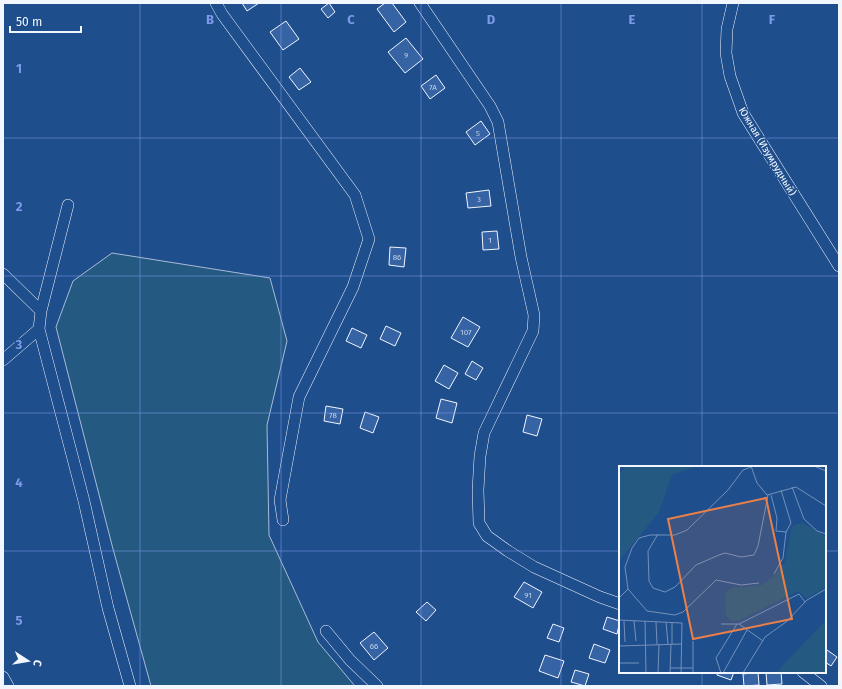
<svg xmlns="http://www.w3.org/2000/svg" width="842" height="689" font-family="'Fira Sans',sans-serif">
<rect width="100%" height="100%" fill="#1f4e8c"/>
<path fill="#245a82" stroke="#a8bbd7" d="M 112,253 L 270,278 L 287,341 L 267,425 L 269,535 L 318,642 L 355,686 L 151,686 L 113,549 L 56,327 L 73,281 Z"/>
<path fill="#3563a3" stroke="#f2f6ff" d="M 242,3 L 259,3 L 247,11 Z
M 329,3 L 335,12 L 328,18 L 321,9 Z
M 385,3 L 392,3 L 406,22 L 394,32 L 377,9 Z
M 286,21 L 299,39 L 283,50 L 270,32 Z
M 406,38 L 423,59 L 405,73 L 388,52 Z
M 300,68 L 311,82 L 299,90 L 289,77 Z
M 436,75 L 445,88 L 430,99 L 421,86 Z
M 481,121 L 490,134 L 475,145 L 466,132 Z
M 489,190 L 491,206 L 468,208 L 466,193 Z
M 497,231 L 499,249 L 483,250 L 482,232 Z
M 390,247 L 406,248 L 404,267 L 389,265 Z
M 463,317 L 480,327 L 468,347 L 451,338 Z
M 386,326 L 401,333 L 395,346 L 380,339 Z
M 352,328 L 367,335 L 361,348 L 346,341 Z
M 472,361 L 483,368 L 476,380 L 465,374 Z
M 444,365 L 458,373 L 449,389 L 435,381 Z
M 441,399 L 457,403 L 452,423 L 436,418 Z
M 326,406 L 343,409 L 340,424 L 324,421 Z
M 365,412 L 379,417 L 373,433 L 360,428 Z
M 527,415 L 542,419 L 537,436 L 523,432 Z
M 524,582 L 542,592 L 533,608 L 514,597 Z
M 427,602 L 436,610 L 426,621 L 416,612 Z
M 607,617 L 620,621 L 617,634 L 603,629 Z
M 553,624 L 564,628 L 559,642 L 547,638 Z
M 374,632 L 388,648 L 374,660 L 360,643 Z
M 594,644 L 610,650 L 605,663 L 589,658 Z
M 827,650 L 837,657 L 831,666 L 825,662 L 825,652 Z
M 545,655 L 564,661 L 558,678 L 539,671 Z
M 575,670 L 589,674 L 585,686 L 571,682 Z
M 718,672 L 734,672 L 731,680 L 717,675 Z
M 758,672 L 759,685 L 744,686 L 743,674 Z
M 766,672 L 781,672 L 782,684 L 767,685 Z"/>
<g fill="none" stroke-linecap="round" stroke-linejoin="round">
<g stroke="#f2f6ff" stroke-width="12">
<path id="minor" d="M 216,3 L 222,14 L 355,195 L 369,239 L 353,287 L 299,397 L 280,500 L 283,520
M 420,3 L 490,106 L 498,122 L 521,257 L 534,315 L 533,331 L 484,433 L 480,456 L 478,490 L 479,523 L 487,536 L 508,551 L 534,567 L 600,597 L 620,604
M 733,3 L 727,29 L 726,53 L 730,76 L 743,113 L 839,266
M 68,205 L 41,311 L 39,329 L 84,501 L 108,608 L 130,686
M 3,274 L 41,311
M 3,360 L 39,329
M 326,631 L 350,660 L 377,686
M 803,672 L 821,686
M 3,677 L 8,686"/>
</g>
<use href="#minor" stroke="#1f4e8c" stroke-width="11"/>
</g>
<path fill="none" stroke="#7d9aea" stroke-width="1" stroke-opacity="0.55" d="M 140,3 L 140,686M 281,3 L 281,686M 421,3 L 421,686M 561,3 L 561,686M 702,3 L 702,467M 3,138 L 839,138M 3,276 L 839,276M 3,413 L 839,413M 3,551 L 620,551M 825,551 L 839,551M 702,672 L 702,686"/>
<g text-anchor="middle" stroke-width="3" stroke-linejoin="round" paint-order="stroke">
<g font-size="8" fill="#c3d1e8">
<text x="406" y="58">9</text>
<text x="433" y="90">7А</text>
<text x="478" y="136">5</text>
<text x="479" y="202">3</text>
<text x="490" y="243">1</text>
<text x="397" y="260">86</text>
<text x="466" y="335">107</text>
<text x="333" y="418">78</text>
<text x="528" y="598">91</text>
<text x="374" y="649">66</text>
</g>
<g font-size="10" fill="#f2f6ff" stroke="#1f4e8c">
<text transform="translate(768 151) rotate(59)" y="4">Южная (Изумрудный)</text>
</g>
</g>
<g transform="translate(619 466)">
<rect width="207" height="207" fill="#1f4e8c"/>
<path d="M 8,0 L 78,0 L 53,9 L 40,46 L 0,95 L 0,8 ZM 184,57 L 207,71 L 207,121 L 188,132 L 179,125 L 119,155 L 112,155 L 107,150 L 106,126 L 114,122 L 143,119 L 156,109 L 166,96 L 172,63 L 175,59 ZM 207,154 L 207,207 L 159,207 L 163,200 Z" fill="#245a82"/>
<path fill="none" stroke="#7391ba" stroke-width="1" d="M 132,0 L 138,17 L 148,29 L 177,21 L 207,40M 195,0 L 207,5M 173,21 L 185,53 L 198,65 L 207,68M 152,29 L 158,52 L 157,65 L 167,66M 39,68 L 29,85 L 30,115 L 34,122 L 46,126 L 56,121 L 77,99 L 100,89 L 106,87 L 122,91 L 135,89 L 139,80 L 149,29M 155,108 L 164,92 L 167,66 L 172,57 L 162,24M 9,123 L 28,145 L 56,149 L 64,146 L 97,114 L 122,119 L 140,117M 0,132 L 9,123 L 6,101 L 13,82 L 20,72 L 31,69 L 56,69 L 68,64 L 109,24 L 124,4 L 135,0M 0,154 L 63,157 L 62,207M 5,155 L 6,176M 15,155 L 17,175M 26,155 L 27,207M 37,156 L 38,178M 47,156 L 49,178M 53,156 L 53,178M 102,158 L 120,158 L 180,128 L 186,136M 120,158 L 144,175M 0,180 L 63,178M 0,197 L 20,197M 51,202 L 74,202M 39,207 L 40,178M 51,207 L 52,178M 74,207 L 74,175M 102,207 L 97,192 L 118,158M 104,207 L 128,164M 124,207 L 146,171 L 167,156 L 188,134 L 207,123"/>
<path fill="#ea8049" fill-opacity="0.15" stroke="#ea8049" stroke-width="2" d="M 147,32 L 173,153 L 74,173 L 49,53 Z"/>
<rect width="207" height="207" fill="none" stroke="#f2f6ff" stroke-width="2"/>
</g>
<g font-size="13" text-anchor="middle" font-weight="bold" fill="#7d9aea" stroke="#1f4e8c" stroke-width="3" stroke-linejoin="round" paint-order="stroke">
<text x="210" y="24">B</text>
<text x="351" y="24">C</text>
<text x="491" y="24">D</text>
<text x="632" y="24">E</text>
<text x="772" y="24">F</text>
<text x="19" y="73">1</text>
<text x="19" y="211">2</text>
<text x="19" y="349">3</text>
<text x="19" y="487">4</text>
<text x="19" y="625">5</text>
</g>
<rect width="842" height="689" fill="none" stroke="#f2f6ff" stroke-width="8"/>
<g transform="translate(28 661) rotate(102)" stroke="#1f4e8c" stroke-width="3" paint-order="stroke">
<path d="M0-3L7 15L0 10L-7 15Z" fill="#f2f6ff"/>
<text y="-6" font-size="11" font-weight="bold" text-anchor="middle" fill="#f2f6ff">С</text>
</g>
<path d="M10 26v6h71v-6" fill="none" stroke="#f2f6ff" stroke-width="2"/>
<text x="16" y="26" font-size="12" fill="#f2f6ff" stroke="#1f4e8c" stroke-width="3" paint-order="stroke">50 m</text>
</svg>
